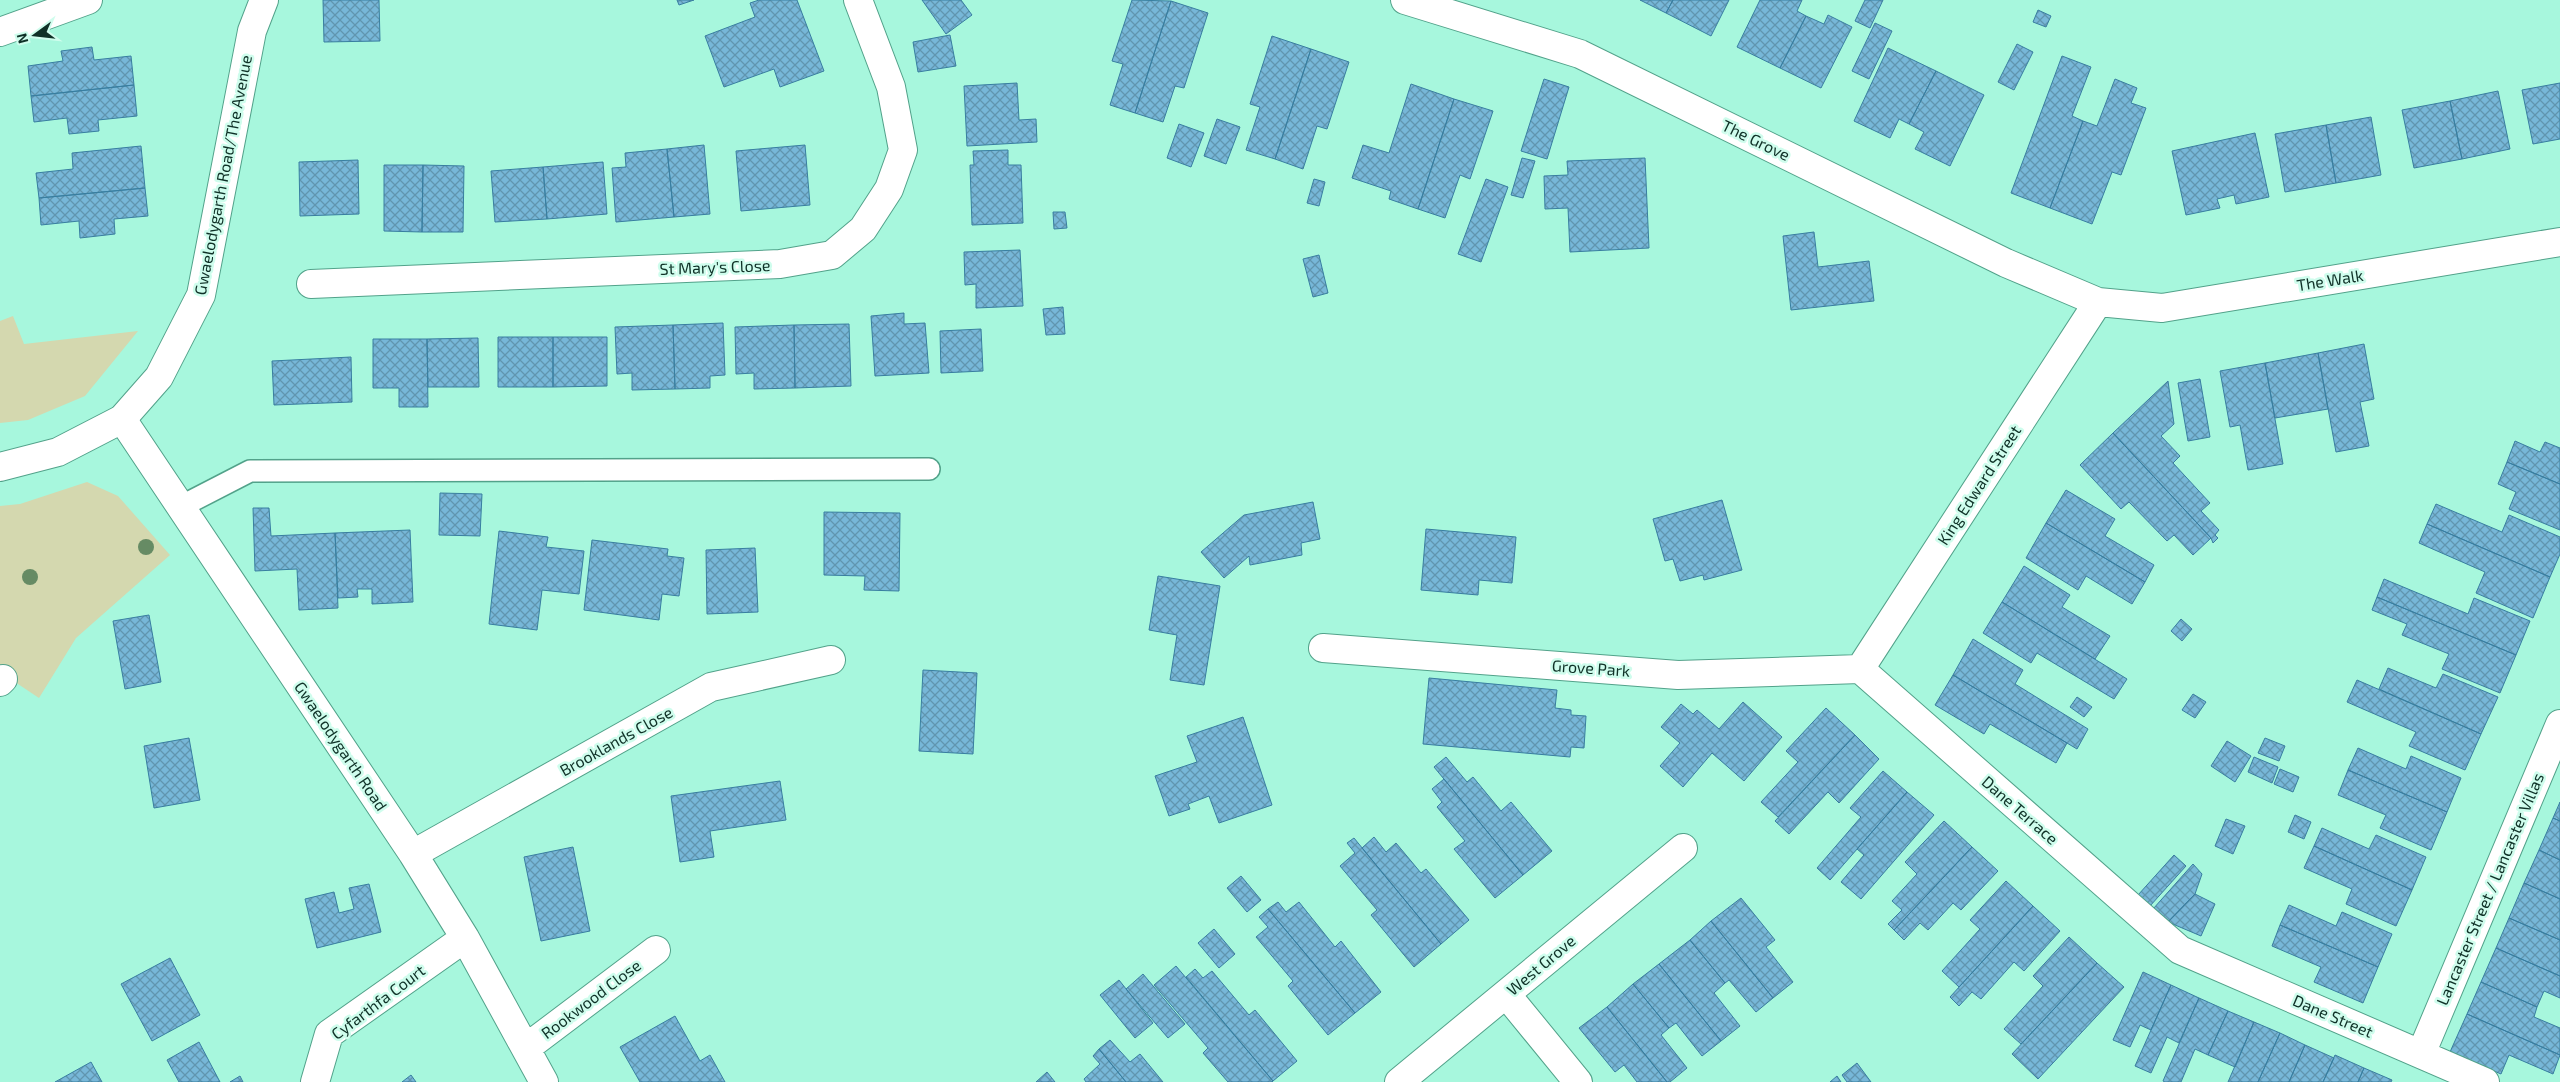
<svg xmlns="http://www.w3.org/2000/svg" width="2560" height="1082" font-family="'Exo 2',sans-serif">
<defs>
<pattern id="building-cross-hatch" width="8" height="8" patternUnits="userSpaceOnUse" patternTransform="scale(1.25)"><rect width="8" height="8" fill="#77b7d8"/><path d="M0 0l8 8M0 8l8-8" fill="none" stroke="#6095af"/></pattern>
</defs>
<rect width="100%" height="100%" fill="#a7f7dd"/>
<path fill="#d4d8af" d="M 13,316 L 24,344 L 138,331 L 85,396 L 28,420 L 0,423 L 0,321 Z
M 87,482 L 118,496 L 170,555 L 76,638 L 39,698 L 0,672 L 0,506 L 20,504 Z"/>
<path fill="url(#building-cross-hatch)" stroke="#387ea0" d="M 323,0 L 379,0 L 380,41 L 324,42 Z
M 677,0 L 694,0 L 679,5 Z
M 759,0 L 797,0 L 824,71 L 780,87 L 774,69 L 724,87 L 705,36 L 755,17 L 750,3 Z
M 922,0 L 961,0 L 972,15 L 946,34 Z
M 1132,0 L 1171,1 L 1135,113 L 1110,105 L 1123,64 L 1112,61 Z
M 1640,0 L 1673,0 L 1666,13 Z
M 1673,0 L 1729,0 L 1711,36 L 1666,13 Z
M 1760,0 L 1802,0 L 1797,11 L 1806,16 L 1780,68 L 1737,47 Z
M 1865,0 L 1883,0 L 1870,28 L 1855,21 Z
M 1171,1 L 1208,13 L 1184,88 L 1175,86 L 1163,122 L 1135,113 Z
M 2038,10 L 2051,16 L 2046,27 L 2033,22 Z
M 1828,15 L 1852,27 L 1821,88 L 1780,68 L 1806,16 L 1824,24 Z
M 1875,23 L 1892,31 L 1869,79 L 1852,71 Z
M 950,35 L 956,66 L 918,72 L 913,42 Z
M 1272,36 L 1311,49 L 1275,159 L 1246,150 L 1260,107 L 1250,104 Z
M 2017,44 L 2033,52 L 2014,90 L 1998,82 Z
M 92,47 L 94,60 L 131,56 L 134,85 L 31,96 L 28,66 L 63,61 L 61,51 Z
M 1888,48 L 1936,71 L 1909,124 L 1899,119 L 1890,138 L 1854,121 Z
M 1311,49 L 1349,62 L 1327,129 L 1317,126 L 1303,169 L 1275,159 Z
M 2062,56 L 2091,67 L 2072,116 L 2083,121 L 2050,208 L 2011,193 Z
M 1936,71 L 1984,95 L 1950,166 L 1915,149 L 1924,132 L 1909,124 Z
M 1544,79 L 1569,87 L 1547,159 L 1521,151 Z
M 2115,79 L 2137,88 L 2131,103 L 2146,108 L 2121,175 L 2112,172 L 2092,224 L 2050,208 L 2083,121 L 2097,126 Z
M 1017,83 L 1019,120 L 1036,119 L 1037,142 L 967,146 L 964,86 Z
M 2560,83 L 2560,139 L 2533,144 L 2522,90 Z
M 1411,84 L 1454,99 L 1418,209 L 1389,199 L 1391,191 L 1352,178 L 1363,145 L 1389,153 Z
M 134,85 L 137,116 L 98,120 L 99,131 L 69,134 L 67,118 L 34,122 L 31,96 Z
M 2498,91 L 2510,149 L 2462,159 L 2450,101 Z
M 1454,99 L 1493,111 L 1470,179 L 1460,175 L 1445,218 L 1418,209 Z
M 2450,101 L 2462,159 L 2414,168 L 2402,110 Z
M 2371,117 L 2381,175 L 2336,183 L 2326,125 Z
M 1217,119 L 1240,127 L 1226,164 L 1204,156 Z
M 1179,124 L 1204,133 L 1191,167 L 1167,158 Z
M 2326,125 L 2336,183 L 2285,192 L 2275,134 Z
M 2255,133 L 2269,197 L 2236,204 L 2234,195 L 2217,199 L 2220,208 L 2186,215 L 2172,151 Z
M 704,145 L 710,214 L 674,217 L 667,149 Z
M 805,145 L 810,205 L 741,211 L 736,151 Z
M 141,146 L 145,188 L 39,198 L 36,173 L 73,169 L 72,153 Z
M 667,149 L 674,217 L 616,222 L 612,168 L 626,167 L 625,153 Z
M 1008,150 L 1008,165 L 1021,165 L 1023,223 L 972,225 L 970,165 L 974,165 L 973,151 Z
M 1522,158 L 1535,161 L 1523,198 L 1511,195 Z
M 1645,158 L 1649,248 L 1570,252 L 1568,208 L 1545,209 L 1544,176 L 1568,175 L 1567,161 Z
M 358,160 L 359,214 L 300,216 L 299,162 Z
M 603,162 L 607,214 L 547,219 L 543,167 Z
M 384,165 L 423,165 L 422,232 L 384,231 Z
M 423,165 L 464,166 L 463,232 L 422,232 Z
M 543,167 L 547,219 L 495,222 L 491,171 Z
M 1314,179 L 1325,182 L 1319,206 L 1307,203 Z
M 1486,179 L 1508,187 L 1481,262 L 1458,254 Z
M 145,188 L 148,216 L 114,219 L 115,234 L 80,238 L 79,221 L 41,225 L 39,198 Z
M 1053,212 L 1065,212 L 1067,228 L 1054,229 Z
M 1814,232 L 1818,267 L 1869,261 L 1874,301 L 1791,310 L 1783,236 Z
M 1020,250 L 1023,306 L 976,308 L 976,284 L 965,285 L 964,252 Z
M 1319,255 L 1328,293 L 1313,297 L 1303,259 Z
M 1063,307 L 1065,334 L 1046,335 L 1043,309 Z
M 904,313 L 904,324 L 925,323 L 929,373 L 875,376 L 871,316 Z
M 723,323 L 725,375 L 710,376 L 710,388 L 675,389 L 673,325 Z
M 849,324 L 851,386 L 795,388 L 794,325 Z
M 673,325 L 675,389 L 632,390 L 632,373 L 617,374 L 615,327 Z
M 794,325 L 795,388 L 754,389 L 754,373 L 736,374 L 735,327 Z
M 981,329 L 983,371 L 941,373 L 940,331 Z
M 498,337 L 553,337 L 553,387 L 498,387 Z
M 553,337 L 607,337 L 607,386 L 553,387 Z
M 478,338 L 479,387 L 428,387 L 427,339 Z
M 373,339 L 427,339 L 428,407 L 399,407 L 399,388 L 373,388 Z
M 2364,344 L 2374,399 L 2360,402 L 2369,446 L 2336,452 L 2318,353 Z
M 2318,353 L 2328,409 L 2275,418 L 2265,363 Z
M 351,357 L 352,402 L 274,405 L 272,361 Z
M 2265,363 L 2283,464 L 2248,470 L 2240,425 L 2230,427 L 2220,371 Z
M 2200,379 L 2210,437 L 2188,441 L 2178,383 Z
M 2168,381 L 2174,424 L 2161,436 L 2180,456 L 2173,463 L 2210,503 L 2201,511 L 2219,530 L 2215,535 L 2218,538 L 2213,543 L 2211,538 L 2113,433 Z
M 2113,433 L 2211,538 L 2193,555 L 2174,535 L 2167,541 L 2129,502 L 2121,509 L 2080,465 Z
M 2515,441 L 2540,452 L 2545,442 L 2560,448 L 2560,484 L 2507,462 Z
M 2507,462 L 2560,484 L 2560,530 L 2509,509 L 2516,492 L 2498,484 Z
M 2066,490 L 2115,519 L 2105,536 L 2154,565 L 2145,582 L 2046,523 Z
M 440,493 L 482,494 L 480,536 L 439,535 Z
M 1722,500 L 1742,570 L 1704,580 L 1703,575 L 1680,581 L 1673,559 L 1665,561 L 1653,519 Z
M 1313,502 L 1320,539 L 1301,543 L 1302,555 L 1250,565 L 1249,556 L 1224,578 L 1201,552 L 1244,515 Z
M 2436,504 L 2502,532 L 2509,515 L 2560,537 L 2560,554 L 2550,577 L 2427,524 Z
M 253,508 L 269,508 L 271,536 L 335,533 L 338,608 L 299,610 L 297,569 L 255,571 Z
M 824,512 L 900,513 L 899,591 L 864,590 L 865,576 L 824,575 Z
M 2046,523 L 2145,582 L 2132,604 L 2086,576 L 2078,590 L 2026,558 Z
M 2427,524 L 2550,577 L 2533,618 L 2476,593 L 2485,572 L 2419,543 Z
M 1426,529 L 1516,537 L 1512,583 L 1479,580 L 1478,595 L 1421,590 Z
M 410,530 L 413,602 L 372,604 L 372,589 L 357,589 L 358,597 L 338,598 L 335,533 Z
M 499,531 L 548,537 L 546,547 L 584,551 L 579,594 L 542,590 L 537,630 L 489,624 Z
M 592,540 L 668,549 L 667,556 L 684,558 L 679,596 L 662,594 L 659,620 L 584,610 Z
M 755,548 L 758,612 L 707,614 L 706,550 Z
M 2024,566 L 2070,595 L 2062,607 L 2110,636 L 2095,659 L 2002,602 Z
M 1158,576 L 1220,586 L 1204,685 L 1170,680 L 1177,635 L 1149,630 Z
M 2384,579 L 2468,614 L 2474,598 L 2530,621 L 2516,655 L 2377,597 Z
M 2377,597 L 2516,655 L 2500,693 L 2442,669 L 2449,654 L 2402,635 L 2407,624 L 2372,610 Z
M 2002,602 L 2127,679 L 2114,699 L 2037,653 L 2031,663 L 1983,633 Z
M 149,615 L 161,682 L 125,689 L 113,621 Z
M 2181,619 L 2192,629 L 2182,641 L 2171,631 Z
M 1973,639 L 2023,670 L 2015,684 L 2088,729 L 2077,749 L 1953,675 Z
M 2388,668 L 2436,688 L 2443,674 L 2498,697 L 2481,734 L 2379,689 Z
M 923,670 L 977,673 L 973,754 L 919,751 Z
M 1953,675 L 2067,743 L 2056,763 L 1990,724 L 1984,734 L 1935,705 Z
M 1429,678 L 1557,690 L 1555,708 L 1571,710 L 1571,715 L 1586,716 L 1584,748 L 1571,747 L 1570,757 L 1423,744 Z
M 2357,680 L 2481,734 L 2465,770 L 2409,746 L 2416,732 L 2347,702 Z
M 2193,694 L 2206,702 L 2195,718 L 2182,710 Z
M 2077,697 L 2092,707 L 2084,717 L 2070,707 Z
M 1743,702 L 1782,737 L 1744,781 L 1712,753 L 1683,787 L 1660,766 L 1680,743 L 1661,727 L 1681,704 L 1693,714 L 1697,710 L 1719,729 Z
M 1826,708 L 1855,735 L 1778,817 L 1761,802 L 1798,762 L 1786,751 Z
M 1243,717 L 1272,805 L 1219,823 L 1209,796 L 1188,804 L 1190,809 L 1169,816 L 1155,776 L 1197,762 L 1187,736 Z
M 1855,735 L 1879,759 L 1839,803 L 1828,792 L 1789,834 L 1775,821 Z
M 189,738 L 200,800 L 154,808 L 144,746 Z
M 2265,738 L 2285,746 L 2279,761 L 2258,753 Z
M 2227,741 L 2251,756 L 2235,782 L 2211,766 Z
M 2358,748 L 2406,769 L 2411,756 L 2461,778 L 2447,812 L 2348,770 Z
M 1446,757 L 1467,782 L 1473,777 L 1501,811 L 1511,802 L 1552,851 L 1523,875 L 1434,767 Z
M 2254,757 L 2278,767 L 2272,783 L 2248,772 Z
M 2280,769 L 2299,777 L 2293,792 L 2274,784 Z
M 2348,770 L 2447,812 L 2431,850 L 2380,828 L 2386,815 L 2338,795 Z
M 1883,771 L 1907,792 L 1830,880 L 1817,868 L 1861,817 L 1850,808 Z
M 1444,779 L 1523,875 L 1495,898 L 1454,849 L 1465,841 L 1437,807 L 1442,802 L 1432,789 Z
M 780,781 L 786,820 L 710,831 L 714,857 L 680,862 L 671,796 Z
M 1907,792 L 1934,815 L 1861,899 L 1841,882 L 1864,855 L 1857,849 Z
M 2560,802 L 2560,821 L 2553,818 Z
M 2295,815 L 2311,822 L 2304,839 L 2288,832 Z
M 2553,818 L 2560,821 L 2560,860 L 2539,850 Z
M 2226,819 L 2245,826 L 2233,854 L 2215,846 Z
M 1944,821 L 1972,847 L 1894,930 L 1888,924 L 1902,910 L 1892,901 L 1917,874 L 1905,862 Z
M 2322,828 L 2369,849 L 2376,835 L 2426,857 L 2412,890 L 2314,846 Z
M 1374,837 L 1386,852 L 1396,843 L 1421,873 L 1426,869 L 1469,920 L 1441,944 L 1362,848 Z
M 1354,838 L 1441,944 L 1414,967 L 1371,915 L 1377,910 L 1340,866 L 1355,853 L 1347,843 Z
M 2314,846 L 2412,890 L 2396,926 L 2346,904 L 2352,889 L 2304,868 Z
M 573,847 L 590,931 L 541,941 L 524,857 Z
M 1972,847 L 1998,871 L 1961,910 L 1953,903 L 1928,930 L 1920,923 L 1904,940 L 1894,930 Z
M 2539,850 L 2560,860 L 2560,899 L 2524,883 Z
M 2174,855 L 2186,866 L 2150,906 L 2138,895 Z
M 2193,864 L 2202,874 L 2195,894 L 2168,922 L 2153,909 Z
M 1241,876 L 1261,900 L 1247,912 L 1227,888 Z
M 2006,881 L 2033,906 L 1959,987 L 1942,971 L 1980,929 L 1970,920 Z
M 2524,883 L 2560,899 L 2560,940 L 2509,918 Z
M 369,884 L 381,932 L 317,948 L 305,899 L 334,892 L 339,913 L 354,909 L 349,888 Z
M 2195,894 L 2215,904 L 2201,936 L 2168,922 Z
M 1741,898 L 1775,940 L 1766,947 L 1793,982 L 1773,998 L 1711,921 Z
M 1278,902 L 1286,912 L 1299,902 L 1335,947 L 1341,941 L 1381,992 L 1355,1013 L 1268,909 Z
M 2289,905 L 2336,926 L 2342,912 L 2392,934 L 2378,967 L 2280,925 Z
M 2033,906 L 2060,931 L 2024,971 L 2014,962 L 1981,999 L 1972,992 L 1959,1006 L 1950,997 Z
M 1268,909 L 1355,1013 L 1328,1035 L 1288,986 L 1293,981 L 1256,937 L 1268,927 L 1259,917 Z
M 2509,918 L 2560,940 L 2560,976 L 2496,948 Z
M 1711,921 L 1773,998 L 1756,1012 L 1729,980 L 1725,983 L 1690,940 Z
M 2280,925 L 2378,967 L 2363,1003 L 2314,982 L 2321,967 L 2272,946 Z
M 1214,929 L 1235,954 L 1219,968 L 1198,943 Z
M 2069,937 L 2097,963 L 2021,1044 L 2004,1029 L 2043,986 L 2033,976 Z
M 1690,940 L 1725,983 L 1714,993 L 1740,1026 L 1721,1041 L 1659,964 Z
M 2496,948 L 2560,976 L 2560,998 L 2544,991 L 2537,1007 L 2481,982 Z
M 170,958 L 200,1015 L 152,1041 L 121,984 Z
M 2097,963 L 2124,987 L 2038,1079 L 2012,1054 Z
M 1659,964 L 1721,1041 L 1702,1056 L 1676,1023 L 1669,1028 L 1633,984 Z
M 1176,966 L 1273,1081 L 1272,1082 L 1228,1082 L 1203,1053 L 1208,1048 L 1154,985 Z
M 1195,969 L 1203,978 L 1212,971 L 1249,1015 L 1255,1010 L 1297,1061 L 1273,1081 L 1186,977 Z
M 2143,972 L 2171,985 L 2151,1030 L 2140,1025 L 2130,1047 L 2113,1040 Z
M 1143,974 L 1185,1024 L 1168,1038 L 1126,989 Z
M 1119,980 L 1153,1023 L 1135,1038 L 1100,995 Z
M 2481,982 L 2537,1007 L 2534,1017 L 2560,1028 L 2560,1055 L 2467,1014 Z
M 1633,984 L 1669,1028 L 1661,1035 L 1687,1068 L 1670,1082 L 1667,1082 L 1607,1007 Z
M 2171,985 L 2199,998 L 2179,1043 L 2167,1037 L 2151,1073 L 2135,1066 Z
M 2199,998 L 2228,1011 L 2208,1055 L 2195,1049 L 2181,1082 L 2165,1082 L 2163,1081 Z
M 1607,1007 L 1667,1082 L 1637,1082 L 1624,1065 L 1615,1072 L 1579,1028 Z
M 2228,1011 L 2254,1022 L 2235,1067 L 2208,1055 Z
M 2467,1014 L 2560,1055 L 2553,1074 L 2509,1055 L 2501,1074 L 2450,1052 Z
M 675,1016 L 700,1061 L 710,1055 L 725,1082 L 640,1082 L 620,1047 Z
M 2254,1022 L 2280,1033 L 2258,1082 L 2228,1082 Z
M 2280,1033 L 2305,1045 L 2289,1082 L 2258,1082 Z
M 1110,1040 L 1130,1062 L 1140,1054 L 1163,1082 L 1126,1082 L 1099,1049 Z
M 199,1042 L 220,1082 L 179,1082 L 167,1060 Z
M 2305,1045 L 2334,1058 L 2323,1082 L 2289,1082 Z
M 1099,1049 L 1126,1082 L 1086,1082 L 1084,1079 L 1100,1064 L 1093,1056 Z
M 2335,1055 L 2364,1068 L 2358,1082 L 2323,1082 Z
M 91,1062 L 102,1082 L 55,1082 Z
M 1857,1063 L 1871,1082 L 1847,1082 L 1842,1075 Z
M 2364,1068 L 2392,1080 L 2391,1082 L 2358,1082 Z
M 1047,1072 L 1055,1082 L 1036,1082 Z
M 411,1075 L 416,1082 L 402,1082 Z
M 240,1076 L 243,1082 L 230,1082 Z
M 1837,1076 L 1841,1082 L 1830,1082 Z"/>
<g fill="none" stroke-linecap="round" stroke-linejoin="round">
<g stroke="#52a28a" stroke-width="24">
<path id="service" d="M 182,506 L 250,471 L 929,469"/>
</g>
<g stroke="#52a28a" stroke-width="30">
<path id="minor" d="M 1405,0 L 1580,54 L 2006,263 L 2098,302 L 2162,308 L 2560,242
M 0,32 L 88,0
M 311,284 L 780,264 L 832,255 L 863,229 L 889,189 L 903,150 L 891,87 L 858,0
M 122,419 L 413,854 L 465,938 L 544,1082
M 1323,648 L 1678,675 L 1860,669
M 1860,669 L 2180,950 L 2485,1082
M 1860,669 L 2098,302
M 0,682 L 3,679
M 413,854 L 711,687 L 831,660
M 1506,994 L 1578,1082
M 526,1048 L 656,950
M 2421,1054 L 2560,724
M 315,1082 L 329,1034 L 465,938
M 1399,1082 L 1683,848"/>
</g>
<g stroke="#52a28a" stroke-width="30">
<path id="tertiary" d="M 0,467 L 58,452 L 122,419 L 159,377 L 201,295 L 252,31 L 264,0"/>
</g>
<use href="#service" stroke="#fff" stroke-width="21"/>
<use href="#minor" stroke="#fff" stroke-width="28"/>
<use href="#tertiary" stroke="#fff" stroke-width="28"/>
</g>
<g fill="#668b64">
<circle cx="146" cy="547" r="8"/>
<circle cx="30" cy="577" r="8"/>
</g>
<g text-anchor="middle" stroke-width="5" stroke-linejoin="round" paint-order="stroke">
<g font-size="16" fill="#0f3127" stroke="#cffded">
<text transform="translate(1756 140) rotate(26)" y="6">The Grove</text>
<text transform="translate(223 175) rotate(-79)" y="6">Gwaelodygarth Road/The Avenue</text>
<text transform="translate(715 267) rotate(-2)" y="6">St Mary's Close</text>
<text transform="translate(2330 280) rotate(-9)" y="6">The Walk</text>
<text transform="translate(1979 485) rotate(-57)" y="6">King Edward Street</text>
<text transform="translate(1591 668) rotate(4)" y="6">Grove Park</text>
<text transform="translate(616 741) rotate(-29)" y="6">Brooklands Close</text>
<text transform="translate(341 746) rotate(56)" y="6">Gwaelodygarth Road</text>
<text transform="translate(2020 810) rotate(41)" y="6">Dane Terrace</text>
<text transform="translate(2490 889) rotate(-67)" y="6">Lancaster Street / Lancaster Villas</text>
<text transform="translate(1541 965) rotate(-40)" y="6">West Grove</text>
<text transform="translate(591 999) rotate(-37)" y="6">Rookwood Close</text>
<text transform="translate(378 1002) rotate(-37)" y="6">Cyfarthfa Court</text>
<text transform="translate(2333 1016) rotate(23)" y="6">Dane Street</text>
</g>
</g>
<g transform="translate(35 35) rotate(255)" stroke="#cffded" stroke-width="4" paint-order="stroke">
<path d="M0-4L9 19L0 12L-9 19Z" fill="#0f3127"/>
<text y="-8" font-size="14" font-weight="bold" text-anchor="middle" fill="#0f3127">N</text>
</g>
</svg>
